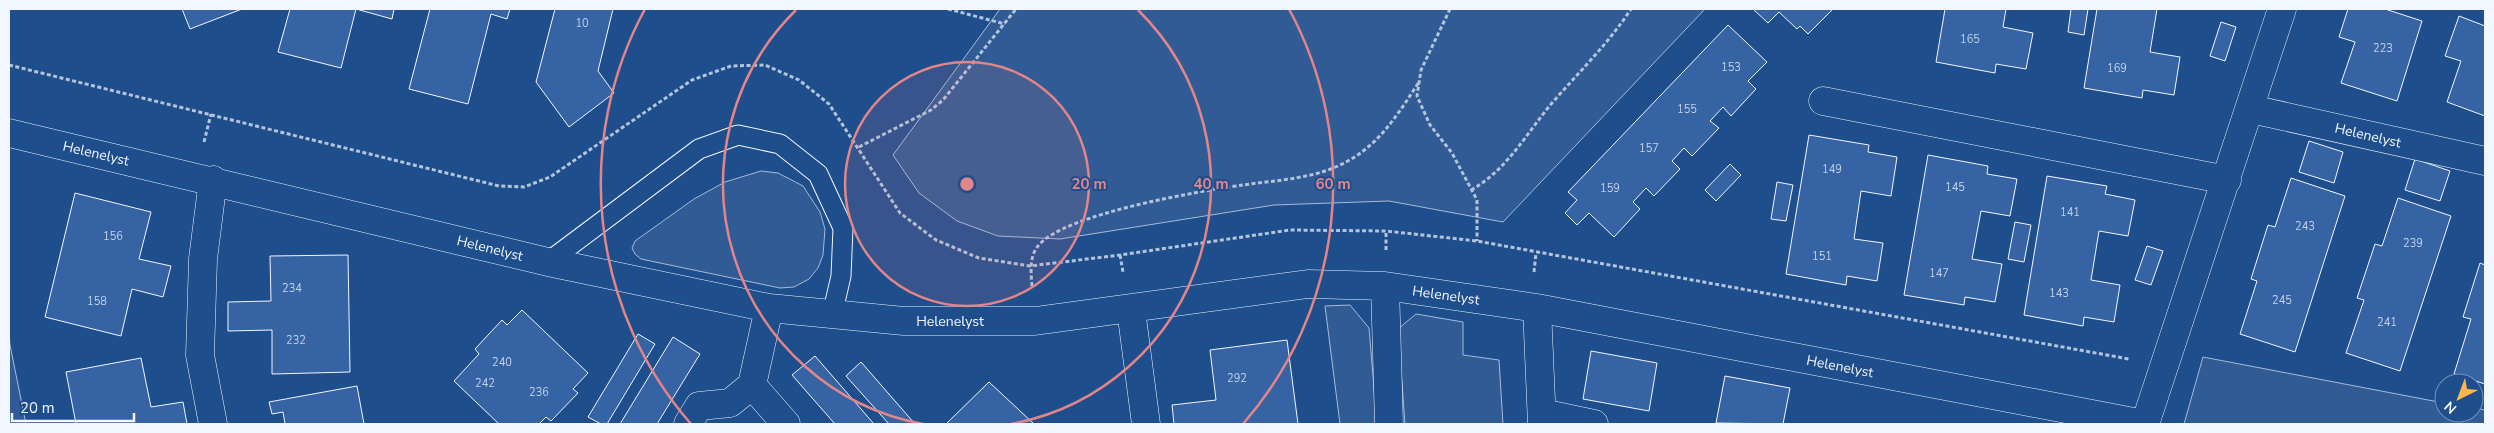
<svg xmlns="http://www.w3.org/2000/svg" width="2494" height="433" font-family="'Nunito Sans',sans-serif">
<rect width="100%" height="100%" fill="#1f4e8c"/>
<path fill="#305b95" stroke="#a8bbd7" d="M 1000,9 L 1705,9 L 1503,222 L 1389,201 L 1274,205 L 1060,239 L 998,236 L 957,221 L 919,193 L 893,155 Z
M 761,171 L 778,173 L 803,186 L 820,212 L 825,229 L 823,255 L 818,268 L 809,279 L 794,287 L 780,288 L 641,259 L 635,254 L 632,248 L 635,241 L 694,199 L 725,182 Z
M 1350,305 L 1369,328 L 1377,424 L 1340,424 L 1325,306 Z
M 1416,314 L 1463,322 L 1463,355 L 1499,360 L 1503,424 L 1405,424 L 1398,329 Z
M 9,333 L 10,345 L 26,424 L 9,424 Z
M 2203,357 L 2444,403 L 2444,413 L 2474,413 L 2474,408 L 2485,410 L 2485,424 L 2184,424 Z"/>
<path fill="#3563a3" stroke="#f2f6ff" d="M 182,9 L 242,9 L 190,29 Z
M 290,9 L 394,9 L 392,19 L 356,9 L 341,68 L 278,52 Z
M 430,9 L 510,9 L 507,19 L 491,14 L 468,104 L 409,89 Z
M 555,9 L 613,9 L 598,71 L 614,93 L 569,127 L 536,82 Z
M 1753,9 L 1831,9 L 1832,10 L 1808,34 L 1800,26 L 1797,29 L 1779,12 L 1768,23 Z
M 1945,9 L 2006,9 L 2003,27 L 2033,33 L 2026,69 L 1996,64 L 1995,73 L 1936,62 Z
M 2071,9 L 2088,9 L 2084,35 L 2068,32 Z
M 2097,9 L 2157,9 L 2150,52 L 2180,57 L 2174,95 L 2143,90 L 2142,98 L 2084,88 Z
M 2348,9 L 2385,9 L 2422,21 L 2397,101 L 2341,83 L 2355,42 L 2339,37 Z
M 2459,16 L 2485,26 L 2485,116 L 2447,102 L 2461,61 L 2445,56 Z
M 2221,22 L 2236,27 L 2225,61 L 2210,56 Z
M 1728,25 L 1767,62 L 1748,81 L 1756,89 L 1731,116 L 1723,107 L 1710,121 L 1719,128 L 1692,156 L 1684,148 L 1672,161 L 1680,169 L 1654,196 L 1646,188 L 1633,202 L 1640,209 L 1614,237 L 1589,213 L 1577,225 L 1565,213 L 1577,200 L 1568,192 Z
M 1809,135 L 1869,145 L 1868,152 L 1897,157 L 1891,196 L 1861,191 L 1854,239 L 1883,243 L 1877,281 L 1847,276 L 1846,285 L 1786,274 Z
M 2309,141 L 2343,152 L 2334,183 L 2299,172 Z
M 1928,155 L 1988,166 L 1987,174 L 2017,179 L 2010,216 L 1981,211 L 1972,259 L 2002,264 L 1995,302 L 1965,297 L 1964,305 L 1904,295 Z
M 2415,159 L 2450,171 L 2440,201 L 2405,190 Z
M 1730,164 L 1741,175 L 1716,201 L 1705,190 Z
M 2047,176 L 2107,186 L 2105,194 L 2135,200 L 2128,236 L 2099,231 L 2091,280 L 2120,285 L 2114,322 L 2084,317 L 2083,326 L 2024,315 Z
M 2291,178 L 2345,196 L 2295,352 L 2240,334 L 2257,281 L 2251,279 L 2268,225 L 2275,227 Z
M 1777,182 L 1793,185 L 1786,221 L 1771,219 Z
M 75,193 L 151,212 L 139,259 L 171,266 L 163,297 L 132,289 L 121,336 L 45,317 Z
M 2398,198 L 2451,216 L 2400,371 L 2346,353 L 2364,300 L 2357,298 L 2375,244 L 2382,246 Z
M 2015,222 L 2031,225 L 2024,262 L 2008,259 Z
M 2147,246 L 2163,251 L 2151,285 L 2135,280 Z
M 348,255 L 350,372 L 272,374 L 272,330 L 228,331 L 228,302 L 271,301 L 270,256 Z
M 2480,263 L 2485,265 L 2485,384 L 2454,374 L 2471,319 L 2463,317 Z
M 522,310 L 588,373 L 573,389 L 578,393 L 551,421 L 546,417 L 539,424 L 499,424 L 454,381 L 479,354 L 475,349 L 502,320 L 507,325 Z
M 638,334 L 655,344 L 607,424 L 601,424 L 588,417 Z
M 673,337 L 700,354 L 657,424 L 620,424 Z
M 1287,340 L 1298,424 L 1174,424 L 1172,405 L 1216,400 L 1210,350 Z
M 1591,351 L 1657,363 L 1649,411 L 1583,399 Z
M 815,356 L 874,424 L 835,424 L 792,375 Z
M 141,358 L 151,407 L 183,402 L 187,424 L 76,424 L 66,372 Z
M 861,362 L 915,424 L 889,424 L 846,376 Z
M 1725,376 L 1790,388 L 1783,424 L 1716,423 Z
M 989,382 L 1034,424 L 946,424 Z
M 357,386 L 364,424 L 285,424 L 283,412 L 272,414 L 269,402 Z"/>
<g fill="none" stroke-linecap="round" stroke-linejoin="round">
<g stroke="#f2f6ff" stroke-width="21">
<path id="lane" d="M 548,262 L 699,149 L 738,135 L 780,144 L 818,174 L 843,228 L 841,276 L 832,315"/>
</g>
<g stroke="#f2f6ff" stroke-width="29">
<path id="street" d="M 1823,101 L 2227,180
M 2251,109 L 2485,161
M 9,133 L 548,262 L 769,308 L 904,321 L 1035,321 L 1308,284 L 1385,286 L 1537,308 L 2144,424
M 213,180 L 203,259 L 200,355 L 213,424
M 1385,286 L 1389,424
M 1537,308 L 1542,424
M 1131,310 L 1146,424
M 752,385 L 786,424
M 1542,413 L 1594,424
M 688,424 L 699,406 L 730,403 L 752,385 L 769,308
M 2145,424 L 2282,9"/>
</g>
<path stroke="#b3c4dc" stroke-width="3" stroke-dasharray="4 2.5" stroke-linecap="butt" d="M 948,9 L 1005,24
M 1450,9 L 1421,70 L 1417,96 L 1430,125 L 1452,153 L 1477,200 L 1477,241
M 9,65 L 499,186 L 524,187 L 550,177 L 692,80 L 731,66 L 765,65 L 799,80 L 829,104 L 900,213 L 936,240 L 979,258 L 1030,266 L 1120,255 L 1290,230 L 1386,231 L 1477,241 L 2129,359
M 204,142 L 211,114
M 859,147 L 931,110 L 943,100 L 1016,9
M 1471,190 C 1507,170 1526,134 1552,103 C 1579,72 1608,44 1631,9
M 1386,250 L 1386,231
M 1120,255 L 1123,272
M 1534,272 L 1536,253
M 1032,286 C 1031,273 1029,257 1038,246 C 1063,214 1200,191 1243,185 C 1277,180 1315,179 1346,162 C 1380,144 1398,114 1419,82"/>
<use href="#lane" stroke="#1f4e8c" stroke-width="19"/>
<use href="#street" stroke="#1f4e8c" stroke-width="28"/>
</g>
<circle cx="967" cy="184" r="122" fill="#e38589" fill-opacity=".12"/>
<g fill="none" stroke="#e38589" stroke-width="2.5">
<circle cx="967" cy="184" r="122"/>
<path d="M923 424A244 244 0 0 1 796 10M1138 10A244 244 0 0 1 1011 424"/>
<path d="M691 424A366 366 0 0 1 645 9M1289 9A366 366 0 0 1 1243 424"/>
</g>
<g text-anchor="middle" stroke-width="4" stroke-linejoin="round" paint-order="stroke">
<g font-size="11" fill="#c3d1e8">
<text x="582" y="27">10</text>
<text x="1970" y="43">165</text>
<text x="2383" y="52">223</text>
<text x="1731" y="71">153</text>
<text x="2117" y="72">169</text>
<text x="1687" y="113">155</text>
<text x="1649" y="152">157</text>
<text x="1832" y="173">149</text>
<text x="1955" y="191">145</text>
<text x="1610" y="192">159</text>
<text x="2070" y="216">141</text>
<text x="2305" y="230">243</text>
<text x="113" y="240">156</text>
<text x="2413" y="247">239</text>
<text x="1822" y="260">151</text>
<text x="1939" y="277">147</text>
<text x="292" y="292">234</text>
<text x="2059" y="297">143</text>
<text x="2282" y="304">245</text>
<text x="97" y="305">158</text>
<text x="2387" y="326">241</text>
<text x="296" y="344">232</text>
<text x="502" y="366">240</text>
<text x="1237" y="382">292</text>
<text x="485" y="387">242</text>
<text x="539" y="396">236</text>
</g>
<g font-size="14" fill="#f2f6ff" stroke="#1f4e8c">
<text transform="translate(2368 135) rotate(13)" y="5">Helenelyst</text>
<text transform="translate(96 153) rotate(13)" y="5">Helenelyst</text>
<text transform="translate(490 248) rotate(14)" y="5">Helenelyst</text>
<text transform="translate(1446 295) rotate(8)" y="5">Helenelyst</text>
<text x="950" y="326">Helenelyst</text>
<text transform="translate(1840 366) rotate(11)" y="5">Helenelyst</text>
</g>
</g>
<circle cx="967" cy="184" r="8" fill="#e38589" stroke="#1f4e8c" stroke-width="2.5"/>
<g font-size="15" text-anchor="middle" font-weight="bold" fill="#e38589" stroke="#1f4e8c" stroke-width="4" stroke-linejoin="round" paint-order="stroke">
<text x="1089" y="189">20 m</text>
<text x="1211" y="189">40 m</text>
<text x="1333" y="189">60 m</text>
</g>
<rect width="2494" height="433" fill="none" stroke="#f2f6ff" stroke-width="20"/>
<g transform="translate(2459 398) rotate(222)"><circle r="24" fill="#1f4e8c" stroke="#7391ba"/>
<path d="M0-4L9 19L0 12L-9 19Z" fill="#ffb74d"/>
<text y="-8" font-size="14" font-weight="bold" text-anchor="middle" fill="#f2f6ff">N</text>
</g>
<path d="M12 413v8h122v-8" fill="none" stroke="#f2f6ff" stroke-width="2.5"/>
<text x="20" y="413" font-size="15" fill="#f2f6ff" stroke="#1f4e8c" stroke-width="4" paint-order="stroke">20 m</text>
</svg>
